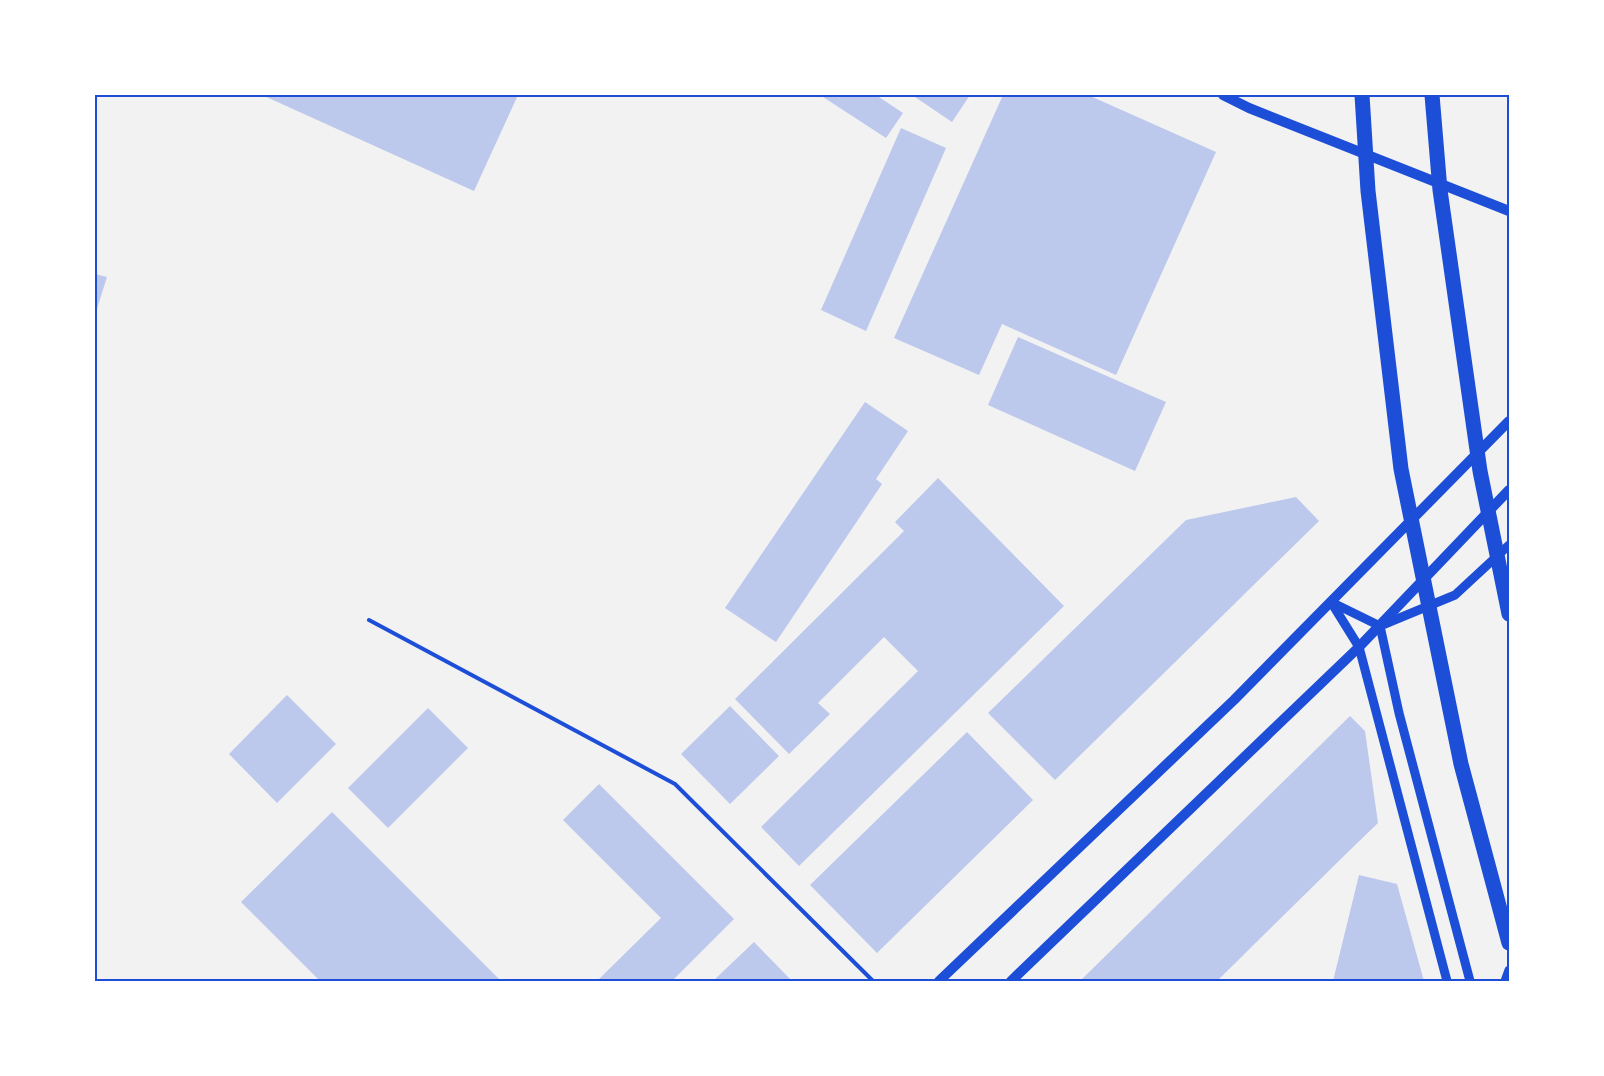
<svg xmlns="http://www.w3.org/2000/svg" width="1604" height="1076" font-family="'Fira Sans',sans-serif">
<rect width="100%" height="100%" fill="#f2f2f2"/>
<path fill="#bdc9ec" d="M 262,95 L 518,95 L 474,191 Z
M 820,95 L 876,95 L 903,113 L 886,138 Z
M 912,95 L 970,95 L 952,122 Z
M 1003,95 L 1088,95 L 1216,152 L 1116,375 L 1002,324 L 979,375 L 894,338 Z
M 901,128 L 946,148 L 866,331 L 821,310 Z
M 95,274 L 107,277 L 95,315 Z
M 1018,337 L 1166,402 L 1135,471 L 988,405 Z
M 865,402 L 908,431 L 876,479 L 882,484 L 776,642 L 725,608 Z
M 938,478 L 1064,606 L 799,866 L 761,827 L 918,671 L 884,637 L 818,703 L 830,714 L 789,754 L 735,699 L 904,531 L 895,522 Z
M 1296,497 L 1319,521 L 1055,780 L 988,713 L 1186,520 Z
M 287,695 L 336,744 L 277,803 L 229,754 Z
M 730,706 L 779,756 L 730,804 L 681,754 Z
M 428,708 L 468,748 L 388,828 L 348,788 Z
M 1350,716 L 1365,731 L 1378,823 L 1350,850 L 1217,981 L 1080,981 Z
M 967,732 L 1033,800 L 877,953 L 810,885 Z
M 599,784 L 734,919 L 672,981 L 597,981 L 661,918 L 563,820 Z
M 332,812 L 501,981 L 320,981 L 241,902 Z
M 1359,875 L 1397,884 L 1424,981 L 1333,981 Z
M 754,942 L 792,981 L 713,981 Z"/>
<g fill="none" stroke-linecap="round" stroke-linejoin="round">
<path stroke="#1d4ed8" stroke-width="4" d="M 369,620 L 675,784 L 873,981"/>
<path stroke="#1d4ed8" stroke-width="9" d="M 1380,626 L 1455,595 L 1509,545
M 1447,981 L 1359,647 L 1331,602 L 1380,626 L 1399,713 L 1470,981
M 1505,981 L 1509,970"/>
<path stroke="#1d4ed8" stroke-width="10" d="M 1223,95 L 1249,108 L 1509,211
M 939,981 L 1234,700 L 1509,421
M 1011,981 L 1359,647 L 1509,490"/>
<path stroke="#1d4ed8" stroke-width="15" d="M 1362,95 L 1368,191 L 1401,469 L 1461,764 L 1509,943
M 1432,95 L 1440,190 L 1480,471 L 1509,614"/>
</g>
<rect width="1604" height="1076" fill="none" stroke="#ffffff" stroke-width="192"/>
<rect x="96" y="96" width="1412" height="884" fill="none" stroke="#1d4ed8" stroke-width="2"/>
</svg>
